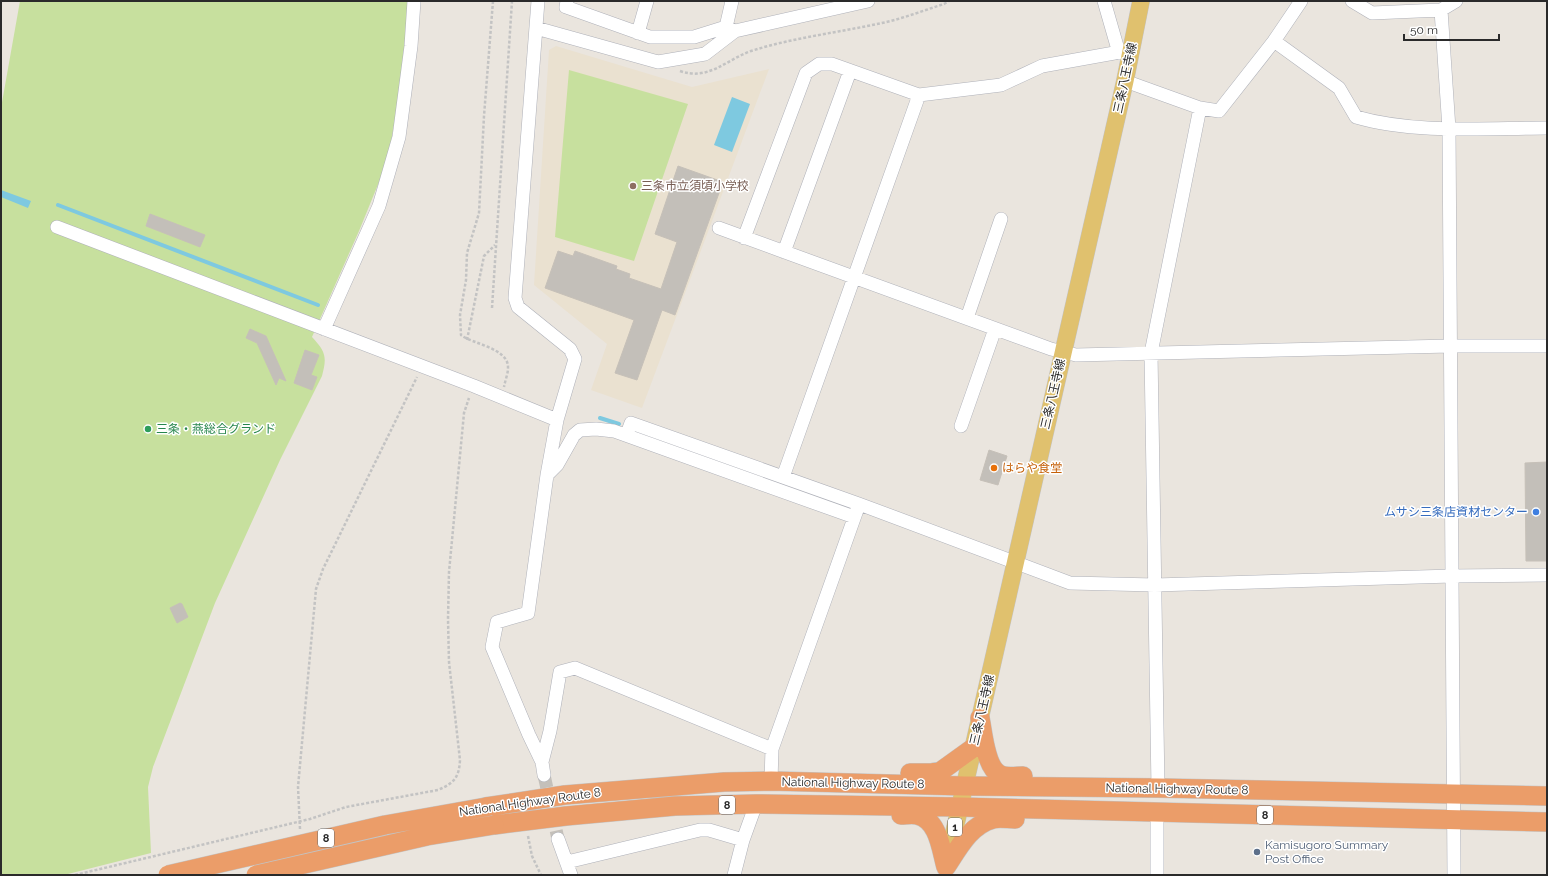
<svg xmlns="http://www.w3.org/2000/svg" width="1548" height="876" font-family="Raleway,'Noto Sans JP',sans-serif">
<rect width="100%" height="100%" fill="#eae5de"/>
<path fill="#eae1d0" d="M 556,46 L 692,87 L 769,69 L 642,408 L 591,390 L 607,344 L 534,285 L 549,50 Z"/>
<path fill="#c7e09e" d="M 20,1 L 410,1 L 396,113 L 388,160 L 359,231 L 312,337 C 326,352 327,357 322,376 L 280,460 L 215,603 L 153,767 L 148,787 L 151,853 L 64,875 L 1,875 L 1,108 Z
M 569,70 L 688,104 L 634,261 L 555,237 Z"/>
<path fill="#7ec9e0" d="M 732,97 L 750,104 L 732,152 L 714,145 Z
M 1,190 L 31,201 L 28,208 L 1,197 Z"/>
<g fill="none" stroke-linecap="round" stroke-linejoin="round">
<path stroke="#7ec9e0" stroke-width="4" d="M 58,205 L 318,305
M 600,418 L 619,424"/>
</g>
<path fill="#c3bfb9" stroke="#c6c0b8" d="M 678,166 L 723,182 L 675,315 L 662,310 L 637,380 L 615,373 L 634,320 L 545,288 L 558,251 L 573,256 L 575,251 L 617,266 L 616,269 L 630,274 L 629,278 L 661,289 L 677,242 L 655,234 Z
M 150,214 L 205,235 L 200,247 L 146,226 Z
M 250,329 L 266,336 L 286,381 L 279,378 L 276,385 L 257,343 L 246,338 Z
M 305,350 L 319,355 L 311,375 L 317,377 L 312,390 L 294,383 Z
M 989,450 L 1007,456 L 998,485 L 980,480 Z
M 1547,462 L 1547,561 L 1526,561 L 1525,463 Z
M 180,603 L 182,604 L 188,617 L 177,623 L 170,608 Z"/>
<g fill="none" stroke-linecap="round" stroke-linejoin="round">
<path stroke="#c4c0ba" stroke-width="13" stroke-dasharray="13 6" stroke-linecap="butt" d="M 544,775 L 558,839"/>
<g stroke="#afb1b9" stroke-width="14">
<path id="minor" d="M 538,1 L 515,298 L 518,307 L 570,349 L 575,359 L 557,420 L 547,475 L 528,613 L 497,622 L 492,647 L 529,735 L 542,762 L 544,775
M 567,1 L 566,7 L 650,37 L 694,37 L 726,27 L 735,31
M 1104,1 L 1119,53
M 1352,1 L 1372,13 L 1441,10 L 1456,1
M 1441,10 L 1449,129 L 1454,875
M 726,27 L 732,1
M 536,28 L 658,62 L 705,54 L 735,31 L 868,1
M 638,33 L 647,1
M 1274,41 L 1339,88 L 1356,117 C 1415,134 1486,128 1547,128
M 1125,81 L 1200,108 L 1219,111 L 1274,41 L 1301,1
M 57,227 L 474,386 L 557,420
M 719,228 L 1051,349 L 1076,355 L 1450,346 L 1547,346
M 744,238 L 806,73 L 819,64 L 832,64 L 919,95
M 784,252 L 850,71
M 967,318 L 1001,219
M 324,329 L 379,206 L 399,137 L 411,46 L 414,1
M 961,426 L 995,329
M 627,434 L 631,423 L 859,504 L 1070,583 L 1155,585 L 1452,576 L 1547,575
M 547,475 L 557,465 L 574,435 L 580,430 L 596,429 L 614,431 L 854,517
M 783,477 L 919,95 L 1001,85 L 1042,66 L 1131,50
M 542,762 L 550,731 L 560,672 L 575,668 L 772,749
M 771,781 L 772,749 L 857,510
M 1158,788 L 1151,353 L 1200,108
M 1157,812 L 1157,875
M 558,839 L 571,875
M 567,862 L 700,830 L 709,830 L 743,840
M 734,875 L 743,840 L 756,804"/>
</g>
<g stroke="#c3c3c3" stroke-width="18">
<path id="major" d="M 947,863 L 1125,81 L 1141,1"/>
</g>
<g stroke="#c3c3c3" stroke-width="20">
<path id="highway" d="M 980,718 C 983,732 985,766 999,774 C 1005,778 1016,776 1023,776
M 910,773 L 931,773 L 941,771 L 973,748
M 486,807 L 565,795 L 724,782 L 771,781 L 964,786 L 1158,788 L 1547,796
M 901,815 C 906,815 912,814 917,815 C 939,820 941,850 946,867
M 494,825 L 566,816 L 675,806 L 756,804 L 960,807 L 1547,822
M 946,867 C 958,849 970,825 993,819 C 1000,817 1008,819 1015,819"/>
</g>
<path stroke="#c3c3c3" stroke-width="2.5" stroke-dasharray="3 2" stroke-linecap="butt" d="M 493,1 L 484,116 L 479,213 L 467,253 L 466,280 L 460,315 L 461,335 C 472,344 509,348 508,368 C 508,374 505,381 504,387
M 680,71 C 708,81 726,60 751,51 C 792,38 835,33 877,24 C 899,20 922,11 944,4 L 949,1
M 492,308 L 512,1
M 467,340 L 484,256 L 495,245
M 300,829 L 298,787 L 316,589 L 323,569 L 417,377
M 528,836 L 532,856 L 541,875
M 75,875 L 310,819 L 346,807 L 438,790 C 454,783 459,778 460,760 L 449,662 L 448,619 L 449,572 L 464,413 L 469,398"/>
<use href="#minor" stroke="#fff" stroke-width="13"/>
<use href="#major" stroke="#e0c16e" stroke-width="17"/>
<use href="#highway" stroke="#eb9d69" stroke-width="19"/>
<g stroke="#c3c3c3" stroke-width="20" stroke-linecap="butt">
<path id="highway-bridge" d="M 168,875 L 385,825 L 486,807
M 256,875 L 427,836 L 494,825"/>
</g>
<use href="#highway-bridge" stroke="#eb9d69" stroke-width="19"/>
</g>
<circle fill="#8d6e63" stroke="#fff" stroke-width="1.5" cx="633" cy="186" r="4"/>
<circle fill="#2e9e5b" stroke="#fff" stroke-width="1.5" cx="148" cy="429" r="4"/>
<circle fill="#e8710a" stroke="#fff" stroke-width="1.5" cx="994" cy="468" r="4"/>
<circle fill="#3f7fe0" stroke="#fff" stroke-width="1.5" cx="1536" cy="512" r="4"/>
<circle fill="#5c6f8a" stroke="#fff" stroke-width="1.5" cx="1257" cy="852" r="4"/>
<g text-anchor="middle" stroke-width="3" stroke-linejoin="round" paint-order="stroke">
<g fill="#fff" stroke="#6a6a6a" stroke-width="1">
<rect x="719" y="796" width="16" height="18" rx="3"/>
<rect x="1257" y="806" width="16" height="18" rx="3"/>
<rect x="948" y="818" width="14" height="18" rx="3"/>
<rect x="318" y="829" width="16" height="18" rx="3"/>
</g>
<g font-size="11" font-weight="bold" fill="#2a2a2a">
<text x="727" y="809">8</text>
<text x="1265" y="819">8</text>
<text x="955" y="831">1</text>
<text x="326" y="842">8</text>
</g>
<g font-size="12" fill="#2a2a2a" stroke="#fff">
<text transform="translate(1125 78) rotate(-78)" y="4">三条八王寺線</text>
<text transform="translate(1053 394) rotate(-77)" y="4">三条八王寺線</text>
<text transform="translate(982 710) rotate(-77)" y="4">三条八王寺線</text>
<text transform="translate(853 783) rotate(1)" y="4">National Highway Route 8</text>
<text transform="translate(1177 789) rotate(1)" y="4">National Highway Route 8</text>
<text transform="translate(530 802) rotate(-8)" y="4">National Highway Route 8</text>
</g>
<g font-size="12" fill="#785e54" stroke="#fff" text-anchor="start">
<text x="641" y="190">三条市立須頃小学校</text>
</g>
<g font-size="12" fill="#27864d" stroke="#fff" text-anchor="start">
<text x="156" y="433">三条・燕総合グランド</text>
</g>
<g font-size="12" fill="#c56008" stroke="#fff" text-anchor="start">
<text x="1002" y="472">はらや食堂</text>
</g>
<g font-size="12" fill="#366cbe" stroke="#fff" text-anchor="end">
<text x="1528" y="516">ムサシ三条店資材センター</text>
</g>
<g font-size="12" fill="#4e5e75" stroke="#fff" text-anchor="start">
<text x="1265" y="849">Kamisugoro Summary<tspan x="1265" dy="14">Post Office</tspan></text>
</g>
</g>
<rect width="1548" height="876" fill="none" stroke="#2a2a2a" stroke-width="4"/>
<path d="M1404 34v6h95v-6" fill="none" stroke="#2a2a2a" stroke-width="2"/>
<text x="1410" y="34" font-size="12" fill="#2a2a2a" stroke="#ffffff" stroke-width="3" paint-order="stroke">50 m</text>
</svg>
